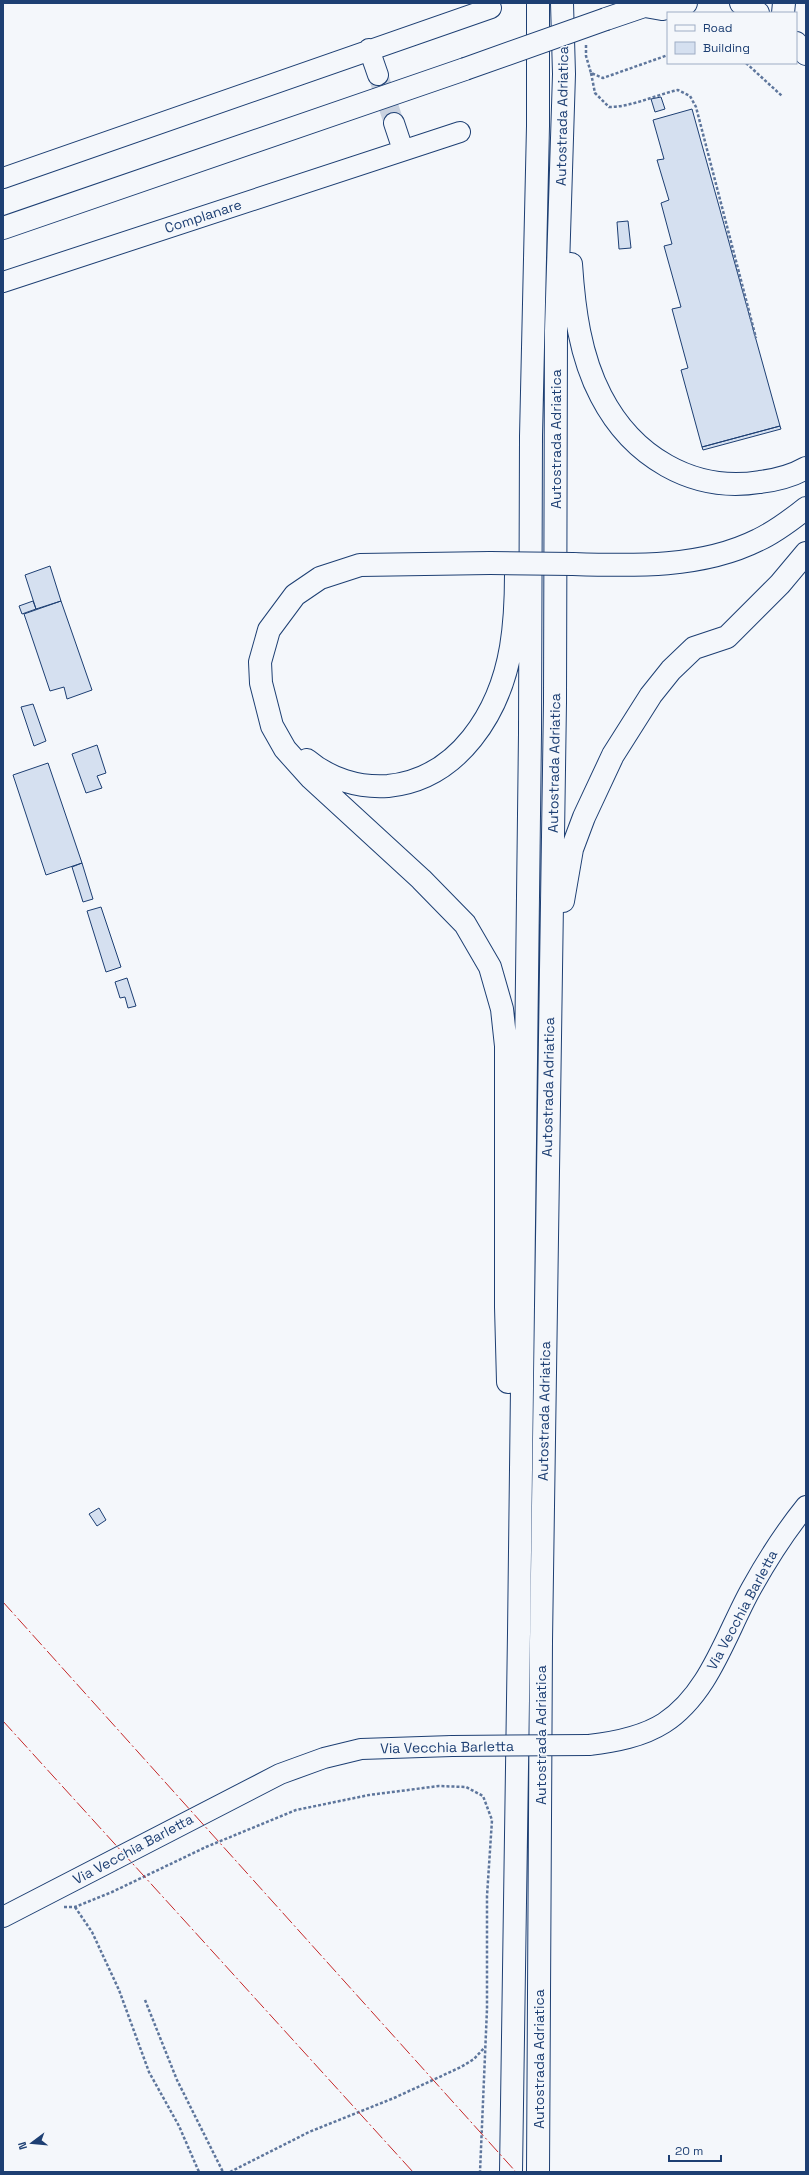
<svg xmlns="http://www.w3.org/2000/svg" width="809" height="2175" font-family="'Space Grotesk',sans-serif">
<rect width="100%" height="100%" fill="#f4f7fb"/>
<path fill="#d5e0f0" stroke="#1d3f73" d="M 661,97 L 665,109 L 655,112 L 651,99 Z
M 692,109 L 780,426 L 702,447 L 681,370 L 688,368 L 672,309 L 681,307 L 664,246 L 672,244 L 661,203 L 669,200 L 657,160 L 664,159 L 653,120 Z
M 628,221 L 631,248 L 619,249 L 617,222 Z
M 780,426 L 781,429 L 703,450 L 702,447 Z
M 50,566 L 61,601 L 36,609 L 25,575 Z
M 33,601 L 36,609 L 22,614 L 19,606 Z
M 61,601 L 92,690 L 67,699 L 64,687 L 50,691 L 24,614 Z
M 33,704 L 46,741 L 34,746 L 21,707 Z
M 97,745 L 106,773 L 97,776 L 102,788 L 86,793 L 72,754 Z
M 48,763 L 82,863 L 46,875 L 13,775 Z
M 82,863 L 93,899 L 83,902 L 72,867 Z
M 101,907 L 121,967 L 106,972 L 87,911 Z
M 127,978 L 136,1006 L 128,1008 L 125,997 L 120,998 L 115,982 Z
M 99,1508 L 106,1520 L 97,1526 L 89,1514 Z"/>
<g fill="none" stroke-linecap="round" stroke-linejoin="round">
<path stroke="#c9d2e0" stroke-width="20" stroke-dasharray="20 10" stroke-linecap="butt" d="M 378,75 L 394,123"/>
<g stroke="#1d3f73" stroke-width="22">
<path id="minor" d="M 369,49 L 378,75
M 394,123 L 403,150
M 3,178 L 491,8
M 3,282 L 460,132
M 589,1745 C 615,1742 642,1737 664,1723 C 709,1694 726,1634 751,1589 C 767,1560 785,1532 806,1506
M 3,1917 L 280,1774 L 324,1758 L 361,1749 L 452,1746"/>
</g>
<g stroke="#1d3f73" stroke-width="24">
<path id="major" d="M 783,13 L 784,3
M 796,43 L 806,54"/>
</g>
<g stroke="#1d3f73" stroke-width="24">
<path id="highway" d="M 741,3 L 758,13
M 645,6 L 662,9 L 686,3
M 606,19 L 653,3
M 3,228 L 465,69
M 571,264 C 574,309 580,356 601,396 C 632,456 692,493 760,482 C 776,480 792,476 806,468
M 490,563 L 360,565 L 320,578 L 295,595 L 269,630 L 260,662 L 261,683 L 272,726 L 285,749 L 311,778 L 421,879 L 465,924 L 490,967 L 502,1009 L 506,1046 L 506,1307 L 508,1382
M 573,564 C 634,566 702,568 758,540 C 775,532 791,520 806,508
M 307,760 C 329,779 359,788 388,786 C 459,779 500,712 511,647 C 515,623 516,598 516,574
M 563,901 L 572,849 L 584,817 L 613,755 L 651,695 L 671,670 L 694,648 L 727,637 L 780,584 L 806,553
M 511,2172 L 519,1633 L 530,733 L 531,436 L 538,126 L 538,3
M 538,2172 L 541,1641 L 555,702 L 556,331 L 564,74 L 562,3"/>
</g>
<path stroke="#5e769c" stroke-width="2.5" stroke-dasharray="3 2" stroke-linecap="butt" d="M 586,45 L 586,56 L 591,73 L 603,78 L 668,55
M 746,63 L 782,96
M 591,73 L 595,93 L 609,107 C 632,107 655,95 678,90 L 690,96 L 696,107 L 756,338
M 64,1907 L 75,1907 L 112,1892 L 206,1847 L 296,1810 L 369,1795 L 439,1786 L 466,1787 L 483,1796 L 492,1820 L 487,1896 L 487,2009 L 480,2172
M 75,1907 L 92,1932 L 119,1990 L 149,2072 L 179,2126 L 199,2172
M 145,2000 L 177,2080 L 223,2172
M 230,2172 L 309,2132 L 394,2098 L 461,2067 L 474,2059 L 485,2047"/>
<use href="#minor" stroke="#f4f7fb" stroke-width="20"/>
<use href="#major" stroke="#f4f7fb" stroke-width="22"/>
<use href="#highway" stroke="#f4f7fb" stroke-width="22"/>
<g stroke="#1d3f73" stroke-width="22" stroke-linecap="butt">
<path id="minor-bridge" d="M 452,1746 L 589,1745"/>
</g>
<g stroke="#1d3f73" stroke-width="24" stroke-linecap="butt">
<path id="highway-bridge" d="M 465,69 L 606,19
M 490,563 L 573,564"/>
</g>
<use href="#minor-bridge" stroke="#f4f7fb" stroke-width="20"/>
<use href="#highway-bridge" stroke="#f4f7fb" stroke-width="22"/>
<path stroke="#c62828" stroke-width="1" stroke-dasharray="14 3 2 3" stroke-linecap="butt" d="M 3,1602 L 516,2172
M 3,1721 L 413,2172"/>
</g>
<g text-anchor="middle" stroke-width="3" stroke-linejoin="round" paint-order="stroke">
<g font-size="14" fill="#1d3f73" stroke="#f4f7fb">
<text transform="translate(562 116) rotate(-89)" y="5">Autostrada Adriatica</text>
<text transform="translate(203 216) rotate(-18)" y="5">Complanare</text>
<text transform="translate(556 439) rotate(-90)" y="5">Autostrada Adriatica</text>
<text transform="translate(554 763) rotate(-89)" y="5">Autostrada Adriatica</text>
<text transform="translate(548 1087) rotate(-89)" y="5">Autostrada Adriatica</text>
<text transform="translate(544 1411) rotate(-89)" y="5">Autostrada Adriatica</text>
<text transform="translate(742 1610) rotate(-62)" y="5">Via Vecchia Barletta</text>
<text transform="translate(541 1735) rotate(-90)" y="5">Autostrada Adriatica</text>
<text transform="translate(447 1747) rotate(-1)" y="5">Via Vecchia Barletta</text>
<text transform="translate(133 1849) rotate(-28)" y="5">Via Vecchia Barletta</text>
<text transform="translate(539 2059) rotate(-90)" y="5">Autostrada Adriatica</text>
</g>
</g>
<rect width="809" height="2175" fill="none" stroke="#1d3f73" stroke-width="8"/>
<rect x="667" y="12" width="130" height="52" fill="#f4f7fb" stroke="#9eadc5"/>
<rect x="675" y="25" width="20" height="6" fill="#f4f7fb" stroke="#9eadc5"/>
<text x="703" y="32" font-size="12" fill="#1d3f73">Road</text>
<rect x="675" y="42" width="20" height="12" fill="#d5e0f0" stroke="#9eadc5"/>
<text x="703" y="52" font-size="12" fill="#1d3f73">Building</text>
<g transform="translate(32 2143) rotate(254)" stroke="#f4f7fb" stroke-width="3" paint-order="stroke">
<path d="M0-3L7 15L0 10L-7 15Z" fill="#1d3f73"/>
<text y="-6" font-size="11" font-weight="bold" text-anchor="middle" fill="#1d3f73">N</text>
</g>
<path d="M669 2155v6h52v-6" fill="none" stroke="#1d3f73" stroke-width="2"/>
<text x="675" y="2155" font-size="12" fill="#1d3f73" stroke="#f4f7fb" stroke-width="3" paint-order="stroke">20 m</text>
</svg>
